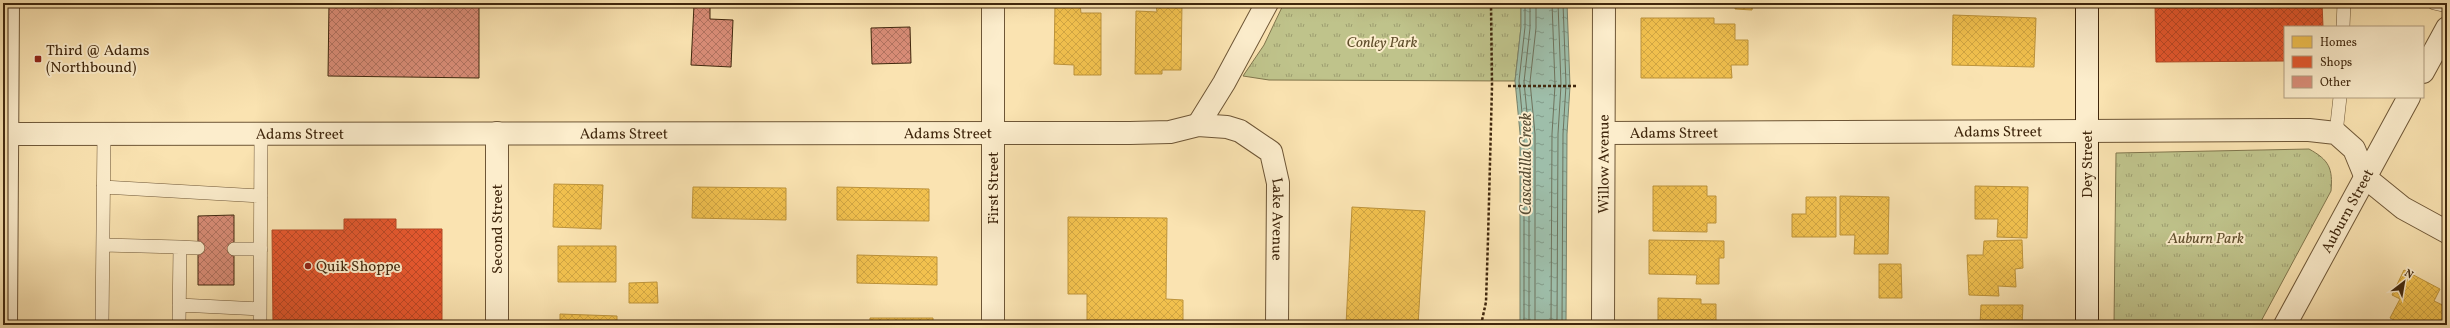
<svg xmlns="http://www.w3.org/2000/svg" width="2450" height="328" font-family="Vollkorn,serif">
<defs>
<pattern id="park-tufts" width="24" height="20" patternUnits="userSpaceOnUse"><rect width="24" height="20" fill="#bfc38b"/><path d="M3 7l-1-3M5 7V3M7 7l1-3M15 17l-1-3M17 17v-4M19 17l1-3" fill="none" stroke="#9d9e70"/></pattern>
<pattern id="water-ripples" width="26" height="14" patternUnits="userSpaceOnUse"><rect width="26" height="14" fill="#9ebeaa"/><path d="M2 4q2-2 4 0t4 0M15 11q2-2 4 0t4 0" fill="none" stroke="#829a89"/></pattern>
<pattern id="homes-cross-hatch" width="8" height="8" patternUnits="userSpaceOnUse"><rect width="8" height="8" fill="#f2c14e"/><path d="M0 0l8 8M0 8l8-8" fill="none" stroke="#d1a643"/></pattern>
<pattern id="shops-cross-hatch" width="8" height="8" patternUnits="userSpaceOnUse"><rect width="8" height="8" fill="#e4572e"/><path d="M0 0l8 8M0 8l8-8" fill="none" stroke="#ba4826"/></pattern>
<pattern id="building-cross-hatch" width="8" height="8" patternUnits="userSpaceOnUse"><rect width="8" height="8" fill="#da8d78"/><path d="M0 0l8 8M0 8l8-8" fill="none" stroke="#b27361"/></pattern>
</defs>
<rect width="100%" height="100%" fill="#fae3b1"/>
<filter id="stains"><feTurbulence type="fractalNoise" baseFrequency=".005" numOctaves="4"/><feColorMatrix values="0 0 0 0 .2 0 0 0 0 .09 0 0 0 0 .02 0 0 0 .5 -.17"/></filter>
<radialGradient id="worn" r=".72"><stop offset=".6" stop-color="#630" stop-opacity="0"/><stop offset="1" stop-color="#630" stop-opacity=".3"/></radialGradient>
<path fill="url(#park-tufts)" stroke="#80754c" d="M 1284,3 L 1521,3 L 1521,27 L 1515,81 L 1269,80 L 1243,76 L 1264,45 Z
M 2309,149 C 2329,160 2333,168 2331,191 L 2259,325 L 2114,325 L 2116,153 Z"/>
<path fill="url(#water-ripples)" stroke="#78826b" d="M 1521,3 L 1567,3 L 1570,86 L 1567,134 L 1566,325 L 1520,325 L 1520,133 L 1515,81 L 1521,27 Z"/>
<path fill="url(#homes-cross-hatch)" stroke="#bd933a" d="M 1055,3 L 1080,4 L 1081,13 L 1101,13 L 1101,75 L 1074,75 L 1074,65 L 1054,64 Z
M 1736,3 L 1753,3 L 1752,10 L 1735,9 Z
M 1156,4 L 1182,4 L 1181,70 L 1162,70 L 1162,74 L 1135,74 L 1136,11 L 1157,12 Z
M 1953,15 L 2036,18 L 2034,67 L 1952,65 Z
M 1641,18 L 1714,18 L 1714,24 L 1735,24 L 1735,40 L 1748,40 L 1748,65 L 1731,65 L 1732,78 L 1641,78 Z
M 554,184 L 603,185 L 601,229 L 553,227 Z
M 1653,186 L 1707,186 L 1707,196 L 1716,196 L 1716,223 L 1707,223 L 1707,232 L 1653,231 Z
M 1975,186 L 2028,187 L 2027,238 L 1997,237 L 1998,219 L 1975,219 Z
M 693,187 L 786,188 L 786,220 L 692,218 Z
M 837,187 L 929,189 L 929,221 L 837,220 Z
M 1840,196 L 1889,197 L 1888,254 L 1854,254 L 1855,235 L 1840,235 Z
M 1806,197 L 1836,197 L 1836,237 L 1792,237 L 1792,214 L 1806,214 Z
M 1352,207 L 1425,211 L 1418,325 L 1346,325 Z
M 1068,217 L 1167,218 L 1166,299 L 1183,300 L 1183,325 L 1087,325 L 1087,294 L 1068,294 Z
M 1649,240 L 1724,241 L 1724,258 L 1719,258 L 1719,284 L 1696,284 L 1697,275 L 1649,274 Z
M 2022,240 L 2023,268 L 2015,269 L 2016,287 L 1998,286 L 1999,296 L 1969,295 L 1967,255 L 1983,255 L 1984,241 Z
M 558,246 L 616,246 L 616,282 L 558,282 Z
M 857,255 L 937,257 L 937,285 L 857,283 Z
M 1879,264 L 1901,264 L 1902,298 L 1879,298 Z
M 2404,270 L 2440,289 L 2434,301 L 2447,307 L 2447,325 L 2404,325 L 2390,318 L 2400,299 L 2392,295 Z
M 657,282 L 658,303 L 629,303 L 629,283 Z
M 1658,298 L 1701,299 L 1701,304 L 1716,304 L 1716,325 L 1658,325 Z
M 1981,305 L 2023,305 L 2022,325 L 1980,325 Z
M 560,314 L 617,316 L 617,325 L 560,325 Z
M 870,318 L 933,318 L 933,325 L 870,325 Z"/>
<path fill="url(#shops-cross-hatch)" stroke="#b34924" d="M 2155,3 L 2322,3 L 2323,27 L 2285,27 L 2285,61 L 2156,62 Z
M 344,219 L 396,219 L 396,229 L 442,229 L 442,325 L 273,325 L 272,230 L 344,230 Z"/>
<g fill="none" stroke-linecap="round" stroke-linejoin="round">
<path stroke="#6f725c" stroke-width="1" d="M 1524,325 L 1524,134 L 1519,81 L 1525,27 L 1525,3
M 1529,325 L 1529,134 L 1524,82 L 1530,28 L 1530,3
M 1535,325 L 1535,134 L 1530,82 L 1536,28 L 1536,3
M 1551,325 L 1552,134 L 1555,85 L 1552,3
M 1557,325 L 1558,134 L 1561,85 L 1558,3
M 1562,325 L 1563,134 L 1566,85 L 1563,3"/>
</g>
<path fill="url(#building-cross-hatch)" stroke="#40270d" d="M 329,3 L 479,3 L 479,78 L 328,76 Z
M 694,5 L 710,6 L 710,19 L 733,20 L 731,67 L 691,65 Z
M 910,27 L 911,63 L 872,64 L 871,28 Z
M 234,215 L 234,285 L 198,285 L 198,216 Z"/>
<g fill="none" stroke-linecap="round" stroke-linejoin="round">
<g stroke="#6e5636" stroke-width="14">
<path id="lane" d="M 2434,3 L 2447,6
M 2343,27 L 2344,3
M 2336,133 L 2340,97
M 103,187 L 261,196
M 103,245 L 180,247 L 179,325
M 180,247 L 198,248
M 234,249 L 261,249
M 179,305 L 260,309
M 102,325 L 104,134
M 260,325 L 261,134"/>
</g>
<g stroke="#6e5636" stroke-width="24">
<g id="street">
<path d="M 993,3 L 993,325"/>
<path d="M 2423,72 L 2447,28"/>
<path d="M 1198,125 L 1224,83 L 1267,3"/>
<path id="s1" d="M 1604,133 L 2309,130 L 2336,133 L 2354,149 L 2366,178 L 2403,208 L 2447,232"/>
<path id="s2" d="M 6,134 L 1130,133 L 1170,132 L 1198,125 L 1227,127 L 1240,131 L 1271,152 L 1278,183 L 1277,325"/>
<path d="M 6,325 L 8,3"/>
<path d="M 497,325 L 497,133"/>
<path id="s3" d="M 1603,325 L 1604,3"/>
<path id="s4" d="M 2285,325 L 2409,97"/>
</g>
</g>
<g stroke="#40270d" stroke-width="24">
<path id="secondary" d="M 2087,325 L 2087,3"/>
</g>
<path stroke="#40270d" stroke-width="2.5" stroke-dasharray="3 2" stroke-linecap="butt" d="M 1508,86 L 1576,86
M 1481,325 L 1486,302 L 1488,239 L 1492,86 L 1491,3"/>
<use href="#lane" stroke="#fcedcc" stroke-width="13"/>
<use href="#street" stroke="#fcedcc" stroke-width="22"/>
<use href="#secondary" stroke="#fcedcc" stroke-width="22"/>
</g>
<g fill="#8f2418" stroke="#fcedcc" stroke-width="1.5">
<rect x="34" y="55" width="8" height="8" rx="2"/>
<circle cx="308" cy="266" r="4"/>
</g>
<g text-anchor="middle" stroke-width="4" stroke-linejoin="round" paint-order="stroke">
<g font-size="15" font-style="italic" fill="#604e2c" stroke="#fcedcc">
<text x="1382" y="47">Conley Park</text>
<text x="2206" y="243">Auburn Park</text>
</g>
<g font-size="15" fill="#40270d" stroke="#fcedcc" text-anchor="start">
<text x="46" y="55">Third @ Adams<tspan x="46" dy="17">(Northbound)</tspan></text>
<text x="316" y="271">Quik Shoppe</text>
</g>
<g font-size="15" fill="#40270d" stroke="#fcedcc">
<text dy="5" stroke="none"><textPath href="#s1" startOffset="394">Adams Street</textPath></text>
<text dy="5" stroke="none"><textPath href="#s2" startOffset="942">Adams Street</textPath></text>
<text dy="5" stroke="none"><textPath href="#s2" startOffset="618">Adams Street</textPath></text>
<text dy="5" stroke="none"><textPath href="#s1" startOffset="70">Adams Street</textPath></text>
<text dy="5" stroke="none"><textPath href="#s2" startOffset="294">Adams Street</textPath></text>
<text dy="5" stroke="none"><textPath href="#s3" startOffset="161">Willow Avenue</textPath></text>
<text transform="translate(2087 164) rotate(-90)" y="5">Dey Street</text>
<text transform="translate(993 188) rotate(-90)" y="5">First Street</text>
<text dy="5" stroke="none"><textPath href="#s4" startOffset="130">Auburn Street</textPath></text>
<text dy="5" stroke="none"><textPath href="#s2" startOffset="1341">Lake Avenue</textPath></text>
<text transform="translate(497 229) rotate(-90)" y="5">Second Street</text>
</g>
<g font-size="16" font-style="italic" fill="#584d34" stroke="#fcedcc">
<text transform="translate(1525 164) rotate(-90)" y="6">Cascadilla Creek</text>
</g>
</g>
<rect width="2450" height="328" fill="none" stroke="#fae3b1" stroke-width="16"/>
<rect x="4" y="4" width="2442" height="320" fill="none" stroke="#40270d" stroke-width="2"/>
<rect x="8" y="8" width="2434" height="312" fill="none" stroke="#40270d"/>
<rect x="2284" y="26" width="140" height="72" fill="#fcedcc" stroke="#b19e80"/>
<rect x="2292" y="36" width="20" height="12" fill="#f2c14e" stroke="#b19e80"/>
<text x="2320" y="46" font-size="12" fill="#40270d">Homes</text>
<rect x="2292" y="56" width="20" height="12" fill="#e4572e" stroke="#b19e80"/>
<text x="2320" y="66" font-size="12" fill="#40270d">Shops</text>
<rect x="2292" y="76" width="20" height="12" fill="#da8d78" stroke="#b19e80"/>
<text x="2320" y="86" font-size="12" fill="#40270d">Other</text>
<g transform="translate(2404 282) rotate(31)" stroke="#fcedcc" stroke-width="3" paint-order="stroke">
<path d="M0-3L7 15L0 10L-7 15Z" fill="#40270d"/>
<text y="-6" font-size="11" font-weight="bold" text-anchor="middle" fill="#40270d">N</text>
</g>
<rect width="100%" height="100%" filter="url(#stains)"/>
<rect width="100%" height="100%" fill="url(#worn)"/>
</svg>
